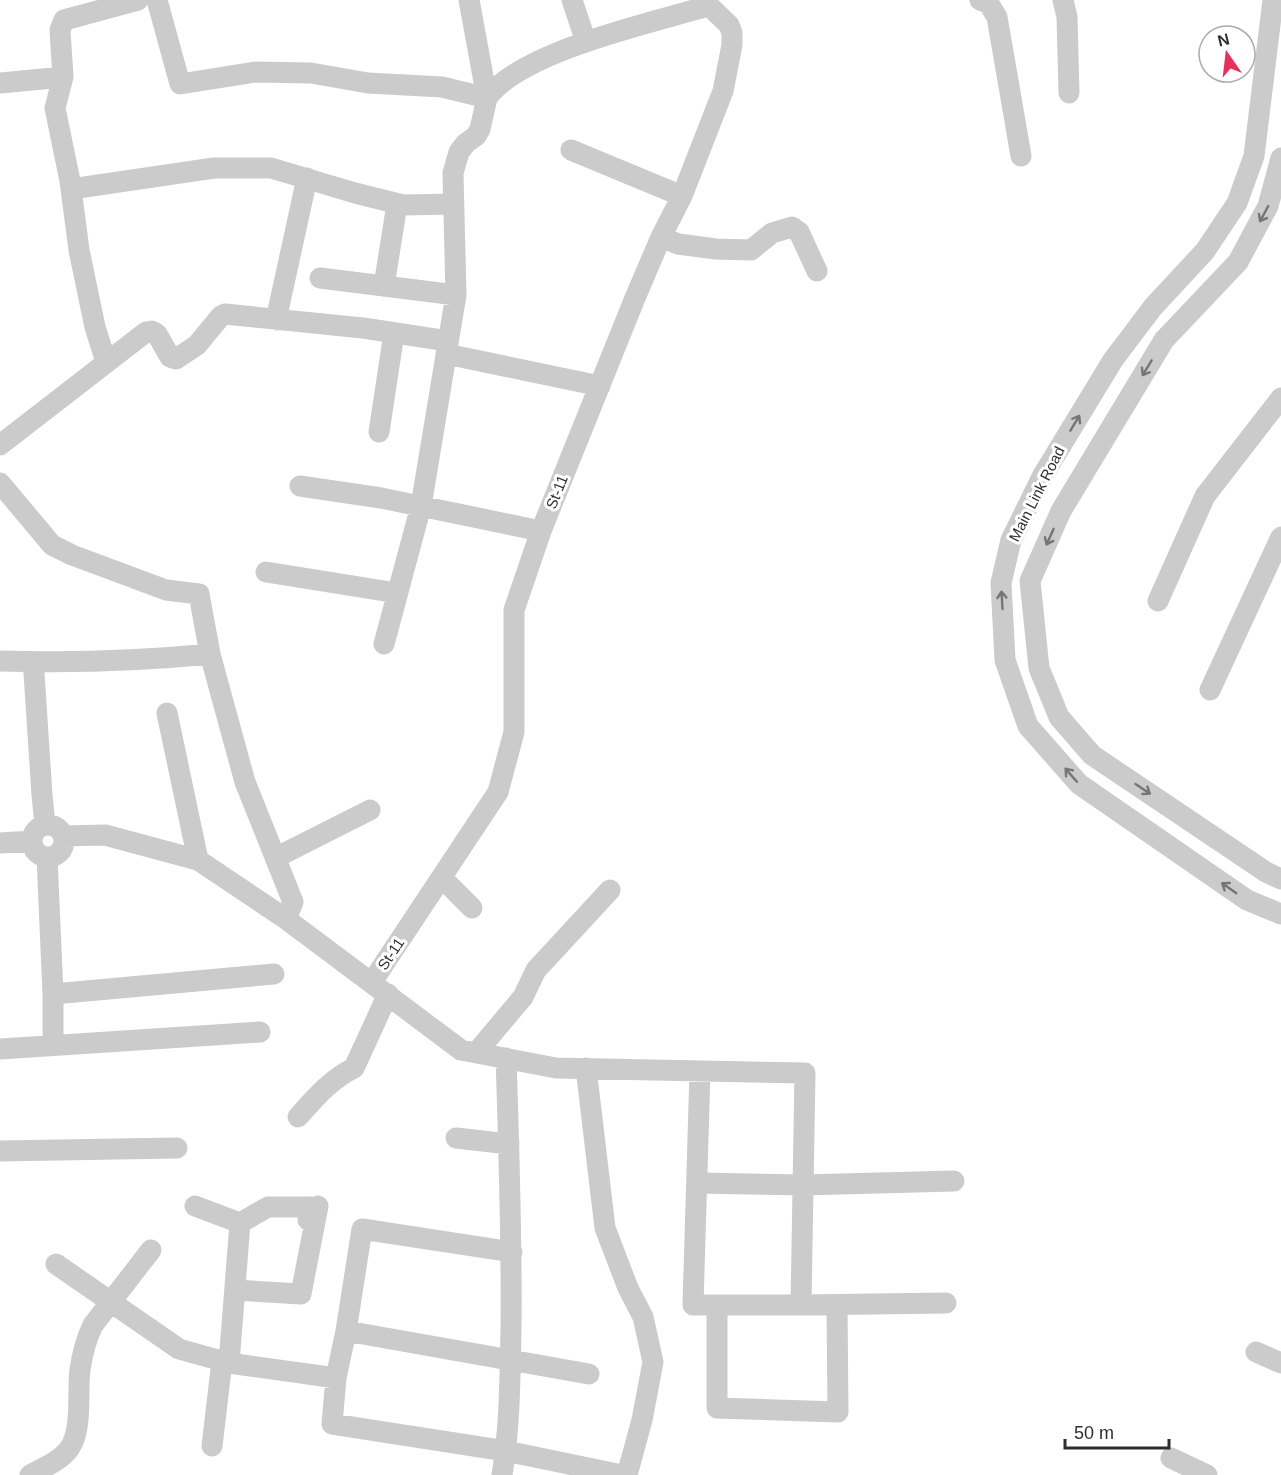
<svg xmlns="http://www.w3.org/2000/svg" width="1281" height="1475" font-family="Helvetica,sans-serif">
<rect width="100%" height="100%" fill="#fff"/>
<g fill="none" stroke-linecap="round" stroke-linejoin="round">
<path stroke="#cbcbcb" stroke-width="21" d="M 157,0 L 180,84 L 255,72 L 311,73 L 368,83 L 442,87 L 487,98 C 521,51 651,23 708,6
M 572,0 L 586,42
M 980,0 L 989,4 L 997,17 L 1021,156
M 1063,0 L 1067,17 L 1069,93
M 1273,0 L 1254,156 L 1237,203 L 1205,251 L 1153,307 L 1113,360 L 1043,475 L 1011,540 L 1001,583 L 1005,660 L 1028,726 L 1079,784 L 1247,900 L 1281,914
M 0,83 L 63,77
M 571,150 L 682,196
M 1281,158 L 1268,206 L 1238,262 L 1164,340 L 1061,511 L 1030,581 L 1039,668 L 1059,717 L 1092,755 L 1266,872 L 1281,879
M 71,189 L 214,168 L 271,168 L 355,193 L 403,205 L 453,204
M 661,237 L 678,244 L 716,249 L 751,250 L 772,233 L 792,227 L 799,232 L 817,271
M 320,278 L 456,295
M 384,286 L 397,204
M 276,320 L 307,178
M 446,354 L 600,386
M 106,362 L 95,327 L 79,250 L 70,181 L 55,108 L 63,77 L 60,30 L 64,20 L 138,0
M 379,432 L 394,333
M 0,445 L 146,332 L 152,331 L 157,334 L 170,357 L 176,359 L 197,345 L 221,316 L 225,314 L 363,328 L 448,341
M 0,483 L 52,545 L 72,555 L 166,590 L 199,594 L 210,654 L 245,782 L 293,902 L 286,919
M 300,486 L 381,498 L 541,531
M 266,572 L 397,593
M 1158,601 L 1205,496 L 1281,398
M 384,644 L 421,506 L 456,295 L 453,173 L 459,152 L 466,143 L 476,136 L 480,129 L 487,98 L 469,0
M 0,661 C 70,663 140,661 210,654
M 34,673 L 42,795 L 45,825
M 1210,690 L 1281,537
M 167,713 L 198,860
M32 841a16 16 0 1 1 32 0a16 16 0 1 1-32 0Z
M 64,836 L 105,835 L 198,860 L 286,919 L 461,1050 L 556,1068 L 805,1073 L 801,1305 L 693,1305 L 700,1071
M 0,843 L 32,841
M 47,857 L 53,994 L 53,1045
M 275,858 L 370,810
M 442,878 L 472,908
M 372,982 L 498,792 L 514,732 L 514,610 L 541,531 L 635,298 L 661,237 L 682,196 L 723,91 L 732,45 L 732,33 L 729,25 L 703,0
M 53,994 L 274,974
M 0,1049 L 260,1032
M 476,1053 L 523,997 L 536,970 L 610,890
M 586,1068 L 605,1228 L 628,1288 L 643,1317 L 653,1362 L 642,1420 L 627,1475
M 298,1117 C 315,1098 331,1079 354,1068 L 388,994
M 456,1138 L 509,1144
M 0,1151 L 177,1148
M 697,1183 L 803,1185 L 954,1181
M 195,1206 L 240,1223 L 268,1207 L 310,1207 L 308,1220
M 512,1252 L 362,1229 L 346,1331 L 336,1378 L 332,1424 L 506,1451 L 622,1475
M 56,1264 L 179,1349 L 229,1363 L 336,1378
M 235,1290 L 301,1294 L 318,1206
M 717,1305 L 717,1408 L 838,1412 L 837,1305
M 801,1305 L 946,1303
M 346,1331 L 589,1374
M 1256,1352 L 1281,1363
M 229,1363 L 240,1223
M 212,1446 L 222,1361
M 1171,1458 L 1207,1475
M 30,1475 C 43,1468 60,1461 69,1449 C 83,1430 77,1392 80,1370 C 82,1356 87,1337 93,1325 L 151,1250
M 502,1475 C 510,1427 510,1377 511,1329 C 512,1239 509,1148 506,1058"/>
</g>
<defs><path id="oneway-shaft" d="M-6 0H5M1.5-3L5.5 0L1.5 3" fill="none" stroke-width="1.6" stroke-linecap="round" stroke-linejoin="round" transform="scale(1.5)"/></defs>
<g stroke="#757575">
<use href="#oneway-shaft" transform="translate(1264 214) rotate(118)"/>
<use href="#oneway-shaft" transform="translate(1147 368) rotate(121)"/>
<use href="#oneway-shaft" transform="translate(1075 423) rotate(-59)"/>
<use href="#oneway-shaft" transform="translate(1050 537) rotate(114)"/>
<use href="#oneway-shaft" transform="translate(1002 600) rotate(-93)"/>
<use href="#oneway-shaft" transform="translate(1071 775) rotate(-131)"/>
<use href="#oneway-shaft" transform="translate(1143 789) rotate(34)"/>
<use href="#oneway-shaft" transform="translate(1229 888) rotate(-145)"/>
</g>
<g text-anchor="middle" stroke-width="6" stroke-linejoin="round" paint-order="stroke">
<g font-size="15" fill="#2e2e2e" stroke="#fff">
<text transform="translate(557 492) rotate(-68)" y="5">St-11</text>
<text transform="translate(1037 494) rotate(-63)" y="5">Main Link Road</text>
<text transform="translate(391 954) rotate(-56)" y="5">St-11</text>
</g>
</g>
<g transform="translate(1227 54) rotate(346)"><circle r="28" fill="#ffffff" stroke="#ababab" stroke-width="1.5"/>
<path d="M0-4.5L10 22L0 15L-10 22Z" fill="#e72f5e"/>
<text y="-9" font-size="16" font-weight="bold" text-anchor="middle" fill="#2e2e2e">N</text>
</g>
<path d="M1065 1439v9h104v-9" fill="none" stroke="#2e2e2e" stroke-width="3"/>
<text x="1074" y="1439" font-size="18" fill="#2e2e2e" stroke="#ffffff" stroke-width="4.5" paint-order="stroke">50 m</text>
</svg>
